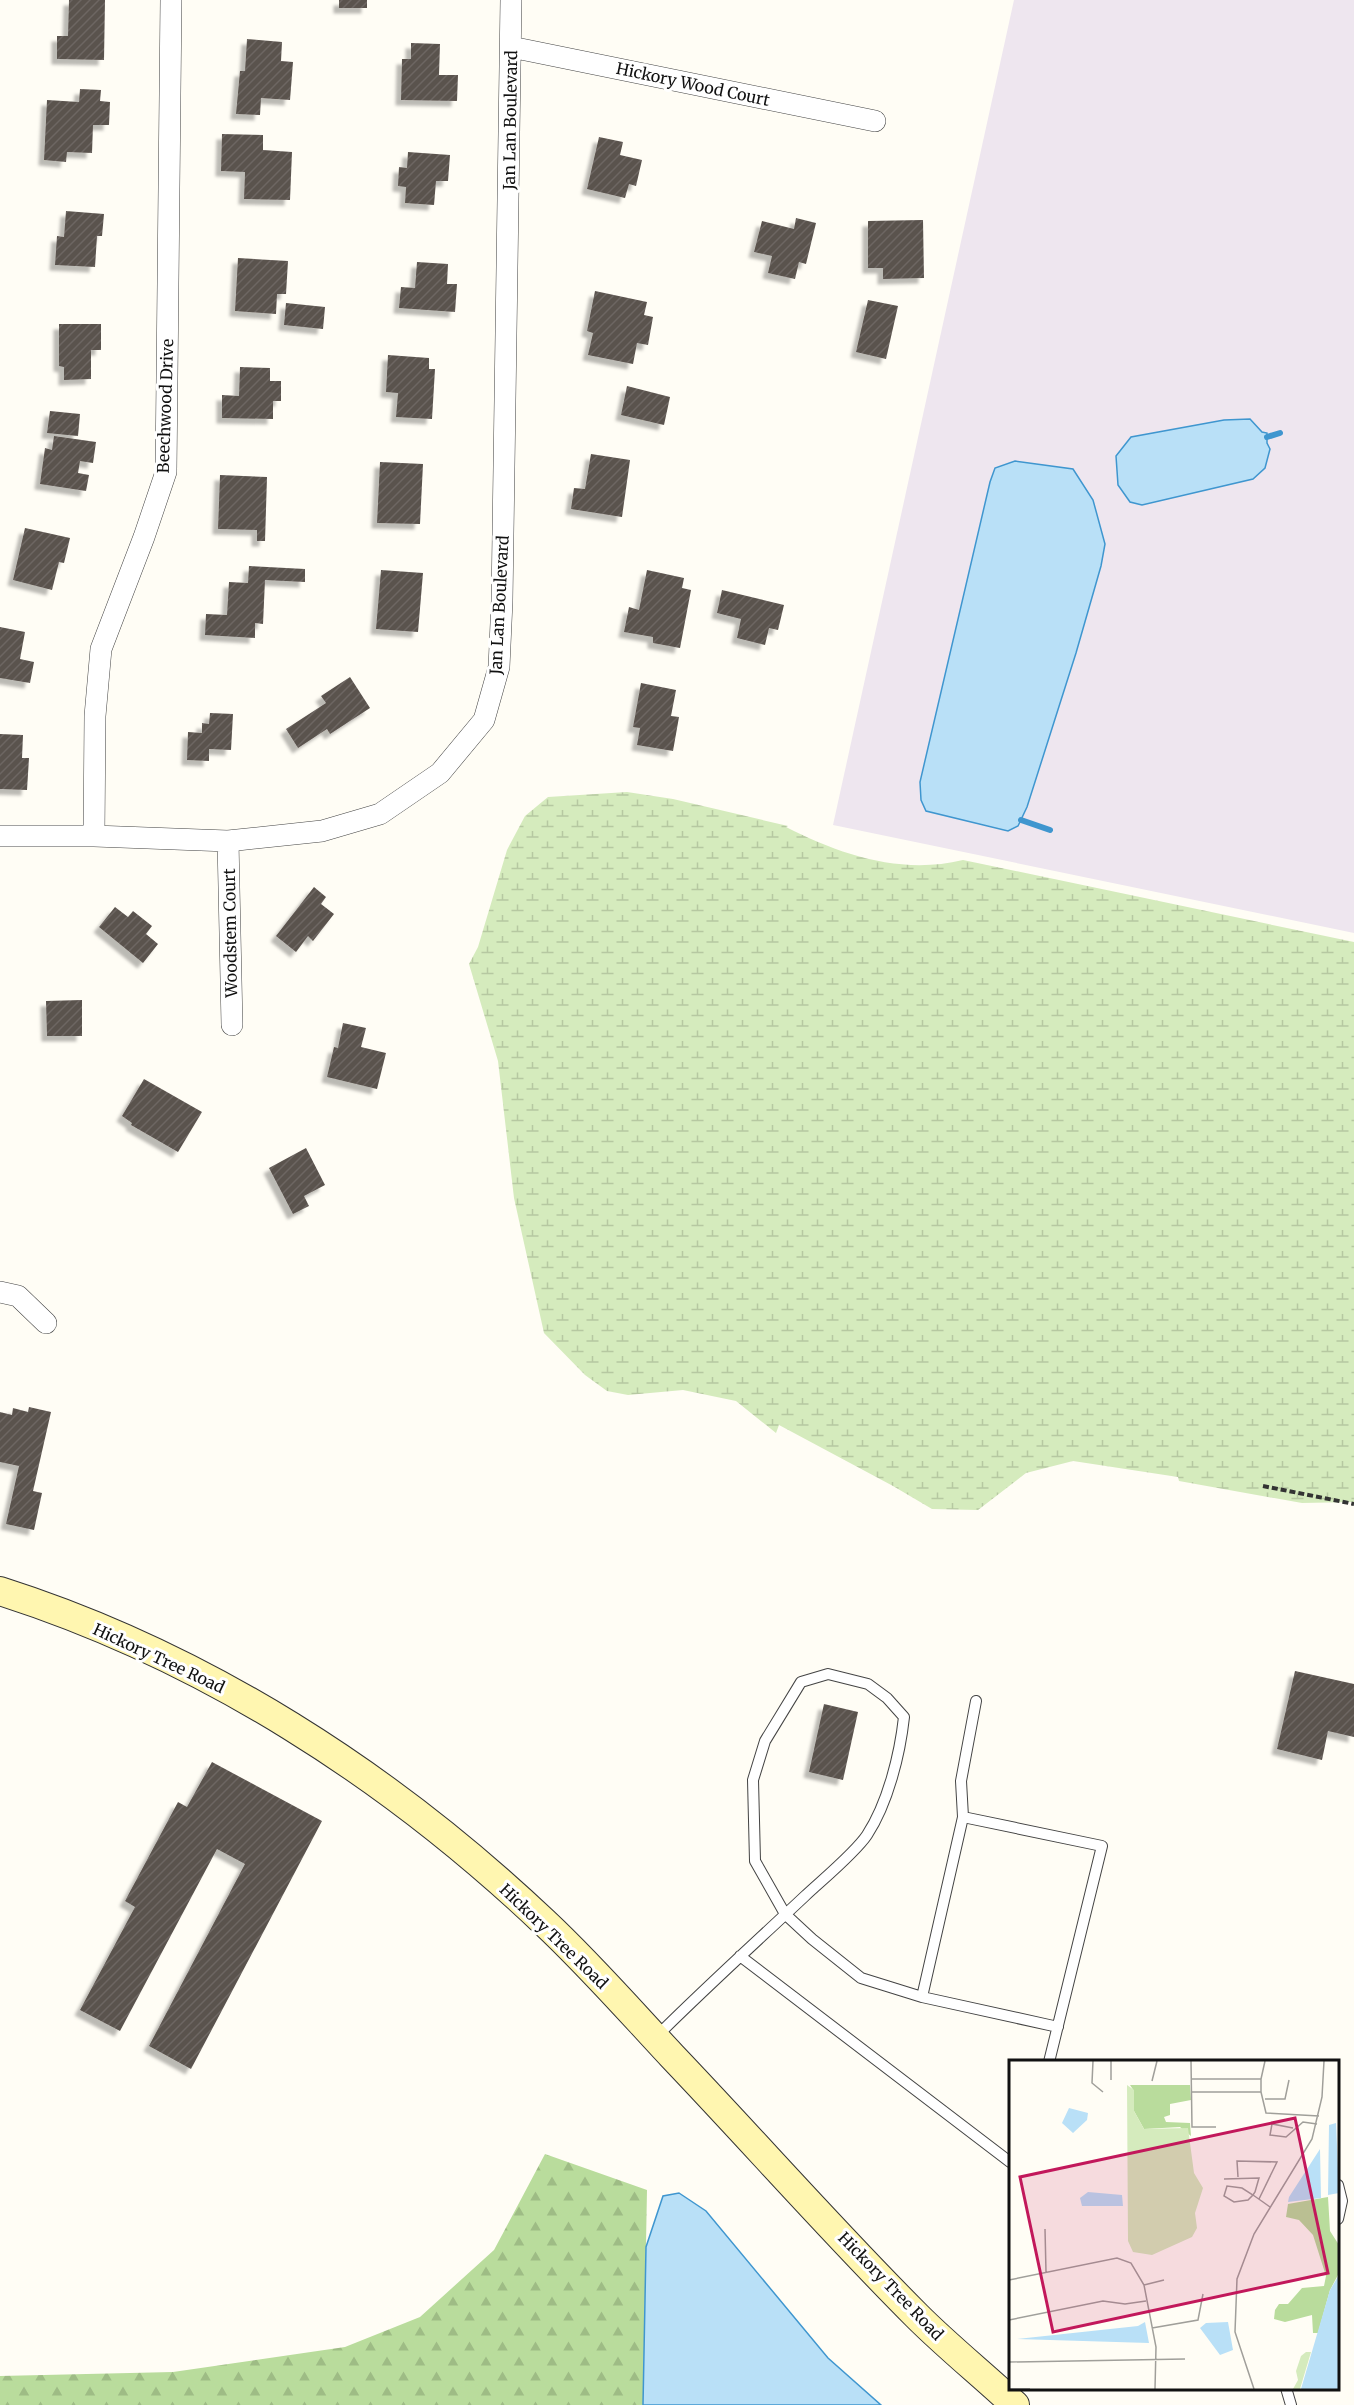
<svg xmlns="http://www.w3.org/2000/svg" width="1354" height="2405" font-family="Merriweather,serif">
<defs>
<pattern id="forest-firs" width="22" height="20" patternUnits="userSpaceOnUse" patternTransform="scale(1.5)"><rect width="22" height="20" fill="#b9dc9c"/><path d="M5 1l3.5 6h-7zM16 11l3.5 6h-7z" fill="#9ebc85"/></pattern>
<pattern id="wetland-marsh" width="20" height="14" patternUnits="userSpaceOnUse" patternTransform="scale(1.5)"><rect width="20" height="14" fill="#d5ebbd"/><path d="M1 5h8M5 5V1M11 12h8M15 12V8" fill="none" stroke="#b6c8a1"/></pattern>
<pattern id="building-hatch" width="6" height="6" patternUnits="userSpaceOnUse" patternTransform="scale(1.5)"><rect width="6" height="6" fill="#5a524d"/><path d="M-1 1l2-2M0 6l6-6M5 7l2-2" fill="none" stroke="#6d6662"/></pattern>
<filter id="shadow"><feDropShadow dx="-5.5" dy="5.5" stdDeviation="1.5" flood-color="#0004"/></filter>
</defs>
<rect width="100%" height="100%" fill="#fffdf5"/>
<path fill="#eee6ef" d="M 1014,0 L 1354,0 L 1354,933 L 833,825 Z"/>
<path fill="url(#forest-firs)" d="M 545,2154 L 647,2190 L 643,2405 L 0,2405 L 0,2376 L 173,2372 L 345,2347 L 420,2317 L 494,2250 Z"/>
<path fill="url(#wetland-marsh)" d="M 627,792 L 673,799 L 788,826 L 786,827 C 841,855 901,875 963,860 L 1354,942 L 1354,1502 L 1302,1503 L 1179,1481 L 1178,1477 L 1073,1461 L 1026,1473 L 978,1510 L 932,1509 L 893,1486 L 779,1425 L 776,1433 L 736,1401 L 683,1390 L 628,1395 L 607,1391 L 585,1375 L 544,1333 L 514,1198 L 498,1061 L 469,964 L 478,947 L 507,850 L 525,816 L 548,797 Z"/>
<path fill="#b9e0f7" stroke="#3f96cf" stroke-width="1.5" d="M 1250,419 L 1262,432 L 1267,433 L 1267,443 L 1270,449 L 1265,468 L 1253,479 L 1142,505 L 1130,502 L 1118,485 L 1116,456 L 1131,437 L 1224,420 Z
M 1015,461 L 1073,469 L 1093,500 L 1105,544 L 1101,566 L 1076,653 L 1027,807 L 1018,826 L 1008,831 L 926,811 L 921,800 L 920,782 L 990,482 L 995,468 Z
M 679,2193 L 706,2211 L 828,2358 L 881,2405 L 643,2405 L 646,2247 L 663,2196 Z"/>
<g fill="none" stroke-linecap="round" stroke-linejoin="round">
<path stroke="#3f96cf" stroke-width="6" d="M 1267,437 L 1280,433
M 1021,820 L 1050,830"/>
</g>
<path fill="url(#building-hatch)" filter="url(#shadow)" d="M 69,0 L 105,0 L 104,60 L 57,59 L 57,36 L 68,36 Z
M 339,0 L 367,0 L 367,8 L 339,8 Z
M 247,39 L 282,42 L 281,61 L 293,62 L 290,100 L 261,98 L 260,115 L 236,114 L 240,71 L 245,71 Z
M 411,43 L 440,44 L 439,75 L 458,75 L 457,101 L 401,100 L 402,59 L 411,59 Z
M 80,89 L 101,90 L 100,101 L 110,102 L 109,125 L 93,125 L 92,153 L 67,152 L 66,162 L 44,160 L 47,100 L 79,102 Z
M 222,134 L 263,135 L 263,150 L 292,152 L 290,200 L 244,199 L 245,172 L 221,171 Z
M 599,137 L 623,142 L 620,155 L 642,160 L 636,186 L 629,184 L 625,198 L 587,189 Z
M 408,152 L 450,155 L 448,181 L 436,181 L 434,205 L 405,203 L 406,187 L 398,186 L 399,167 L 407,168 Z
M 66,211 L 104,214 L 102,236 L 97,236 L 95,267 L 55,265 L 57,236 L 64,237 Z
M 796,218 L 816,223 L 806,264 L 799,262 L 795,279 L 768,273 L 772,256 L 754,252 L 762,221 L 794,229 Z
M 923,220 L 924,278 L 883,279 L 883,268 L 868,268 L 868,221 Z
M 238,258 L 288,261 L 286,294 L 277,294 L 276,314 L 235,311 Z
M 417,262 L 448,264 L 447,284 L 457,284 L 455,312 L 399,308 L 401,287 L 415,288 Z
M 595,291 L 647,302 L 644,315 L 653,317 L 648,345 L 637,343 L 633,364 L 588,355 L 593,333 L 587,331 Z
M 868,300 L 898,306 L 886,359 L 856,352 Z
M 286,303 L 325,307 L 323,329 L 284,325 Z
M 59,324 L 101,324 L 101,350 L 91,350 L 91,379 L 64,380 L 64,367 L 59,366 Z
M 388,355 L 429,358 L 429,369 L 435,369 L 432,419 L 396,417 L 398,393 L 386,392 Z
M 240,367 L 270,368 L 270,381 L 281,381 L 281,401 L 273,401 L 273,419 L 222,418 L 222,395 L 239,396 Z
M 627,386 L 670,397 L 664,425 L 621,415 Z
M 50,411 L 80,414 L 78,436 L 47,433 Z
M 54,436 L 96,442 L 93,463 L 80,461 L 78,473 L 89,475 L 86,491 L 40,484 L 45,448 L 52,450 Z
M 591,454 L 630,460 L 622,517 L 571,509 L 574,488 L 585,489 Z
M 380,462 L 423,464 L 420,524 L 377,523 Z
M 220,475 L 267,477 L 265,541 L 257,541 L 257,530 L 218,529 Z
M 25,528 L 70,538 L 64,563 L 59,562 L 52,590 L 13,580 Z
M 249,566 L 305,569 L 305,582 L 265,580 L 263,624 L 255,623 L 255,638 L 205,635 L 206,614 L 227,615 L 229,582 L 248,583 Z
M 381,570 L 423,573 L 418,632 L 376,629 Z
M 647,570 L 684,578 L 682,588 L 691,590 L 680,648 L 653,643 L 653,637 L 624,632 L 629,607 L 639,610 Z
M 722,590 L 784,605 L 778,630 L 769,628 L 765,645 L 737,638 L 741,619 L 717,613 Z
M 0,627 L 25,632 L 20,659 L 34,662 L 30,683 L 0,678 Z
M 350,677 L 370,708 L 330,734 L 327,729 L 298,748 L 286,729 L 326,703 L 321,696 Z
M 641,683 L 676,690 L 671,716 L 679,717 L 673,751 L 637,745 L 640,728 L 633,727 Z
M 210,713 L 233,714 L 231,750 L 209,749 L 209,761 L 187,760 L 188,732 L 202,733 L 202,723 L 209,724 Z
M 0,734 L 23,735 L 22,758 L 29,758 L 27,790 L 0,789 Z
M 314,887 L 326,897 L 321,904 L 334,914 L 313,941 L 308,936 L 296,952 L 276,936 Z
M 115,907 L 128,917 L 133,911 L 152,926 L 146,934 L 158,944 L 143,963 L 99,927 Z
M 82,1000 L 82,1036 L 47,1036 L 46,1001 Z
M 343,1023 L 366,1028 L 361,1047 L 386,1053 L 377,1089 L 327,1077 L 334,1047 L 338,1048 Z
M 144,1079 L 202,1112 L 178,1152 L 131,1125 L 132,1123 L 122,1116 Z
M 306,1148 L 325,1185 L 304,1196 L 309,1206 L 293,1214 L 269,1168 Z
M 29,1407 L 51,1412 L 33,1491 L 42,1493 L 34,1530 L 6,1524 L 19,1466 L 0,1462 L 0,1412 L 12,1415 L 13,1408 L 28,1412 Z
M 1295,1671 L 1354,1684 L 1354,1737 L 1328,1731 L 1322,1760 L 1277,1749 Z
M 824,1704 L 858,1712 L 843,1780 L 809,1772 Z
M 212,1762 L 322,1821 L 191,2069 L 149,2046 L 245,1864 L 217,1849 L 120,2031 L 80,2010 L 135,1907 L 125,1901 L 178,1802 L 187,1807 Z"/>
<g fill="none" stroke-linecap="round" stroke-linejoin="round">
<g stroke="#444" stroke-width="12">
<path id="lane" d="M 963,1817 L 1102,1846 L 1049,2062
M 740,1956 L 1010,2162
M 922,1997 L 1058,2027
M 655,2038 C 704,1989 755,1943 805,1896 C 822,1880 855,1853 867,1835 C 888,1803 900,1754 904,1717 L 887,1698 L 868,1684 L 828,1674 L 801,1682 L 765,1741 L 753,1780 L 755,1861 L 785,1914 L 812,1939 L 861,1978 L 922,1997 L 963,1817 L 961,1781 L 976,1701
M 1338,2185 L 1342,2201 L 1338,2219
M 1286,2388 L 1291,2405"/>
</g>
<g stroke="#444" stroke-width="22">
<path id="street" d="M 511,47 L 875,121
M 0,836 L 94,836 L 228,841 L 322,831 L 380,814 L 440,773 L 484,720 L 499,667 L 502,601 L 511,0
M 94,836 L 95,716 L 101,649 L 144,537 L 166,472 L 171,0
M 228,841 L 232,1025
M 0,1292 L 18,1296 L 46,1323"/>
</g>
<g stroke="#333" stroke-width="30">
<path id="secondary" d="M 0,1591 C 204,1656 390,1776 544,1922 C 589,1964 630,2011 672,2056 C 754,2142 833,2232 917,2316 C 948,2347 983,2375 1015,2405"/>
</g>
<path stroke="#333" stroke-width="4" stroke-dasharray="6 3" stroke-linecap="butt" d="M 1263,1486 L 1354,1504"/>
<use href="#lane" stroke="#fff" stroke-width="10"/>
<use href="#street" stroke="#fff" stroke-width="21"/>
<use href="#secondary" stroke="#fff6b0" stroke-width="28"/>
</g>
<g text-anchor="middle" stroke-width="6" stroke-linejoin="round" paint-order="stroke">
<g font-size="16" fill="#111" stroke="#fff">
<text transform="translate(693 84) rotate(12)" y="6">Hickory Wood Court</text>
<text transform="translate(510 120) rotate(-89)" y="6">Jan Lan Boulevard</text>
<text transform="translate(165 406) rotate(-88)" y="6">Beechwood Drive</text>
<text transform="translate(499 605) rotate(-87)" y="6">Jan Lan Boulevard</text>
<text transform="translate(230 933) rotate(-91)" y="6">Woodstem Court</text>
<text transform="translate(159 1658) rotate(25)" y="6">Hickory Tree Road</text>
<text transform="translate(554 1936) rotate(44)" y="6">Hickory Tree Road</text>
<text transform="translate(891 2286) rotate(46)" y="6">Hickory Tree Road</text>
</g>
</g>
<g transform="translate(1009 2060)">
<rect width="330" height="330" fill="#fffdf5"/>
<path d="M 121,25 L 181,25 L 182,40 L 161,44 L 161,55 L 155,57 L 157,62 L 181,63 L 182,76 L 171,67 L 135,69 L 125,51 L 125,31 ZM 319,137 L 321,171 L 330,185 L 330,213 L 321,230 L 309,273 L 304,273 L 303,255 L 276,262 L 265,259 L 266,250 L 270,244 L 279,244 L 293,228 L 315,226 L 317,216 L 304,175 L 290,160 L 277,157 L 279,144 Z" fill="#b9dc9c"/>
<path d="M 118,25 L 125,30 L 125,51 L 135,69 L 179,68 L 185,113 L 194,128 L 186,153 L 188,168 L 183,177 L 143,195 L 124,192 L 119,181 ZM 297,292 L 302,292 L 291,329 L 284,329 L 289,320 L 287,311 L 292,296 Z" fill="#d5ebbd"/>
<path d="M 60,48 L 79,53 L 78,60 L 64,73 L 53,63 ZM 327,63 L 330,133 L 319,135 L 320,65 ZM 311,89 L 312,138 L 279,142 L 280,137 ZM 79,132 L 113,135 L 114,146 L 73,146 L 71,138 ZM 330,215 L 330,329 L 292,329 L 321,230 ZM 136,262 L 140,283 L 8,279 L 129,266 ZM 219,262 L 224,290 L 211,295 L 191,268 L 197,263 Z" fill="#b9e0f7"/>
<path fill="none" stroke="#a09f9a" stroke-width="1.5" d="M 84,1 L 83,23 L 94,32M 182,1 L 183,67 L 207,67M 182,19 L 252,19 L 252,32 L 182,32M 252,19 L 256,1M 102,20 L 102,1M 143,21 L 148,1M 252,32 L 257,53 L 310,56M 256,39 L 276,39 L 280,20M 284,68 L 263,64 L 261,75 L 277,77 L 294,62 L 308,64M 229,117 L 228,101 L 268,102 L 250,139M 215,119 L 250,118 L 246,132 L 244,135 L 239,140 L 225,142 L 215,136 L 218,126 L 233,128 L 244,135 L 254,142 L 261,147M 36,169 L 37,212M 0,220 L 108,198 L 122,203 L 135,225 L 147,287 L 146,329M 135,225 L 155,220M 0,260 L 94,241 L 116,244 L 137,241M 143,268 L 189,260 L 194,234M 0,302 L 176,299M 0,329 L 21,329M 245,329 L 226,272 L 228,219 L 245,174 L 303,79 L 313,37 L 315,1"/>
<path fill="#c2185b" fill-opacity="0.15" stroke="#c2185b" stroke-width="3" d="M 286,58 L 319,213 L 44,272 L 11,117 Z"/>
<rect width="330" height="330" fill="none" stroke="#111" stroke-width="3"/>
</g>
</svg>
